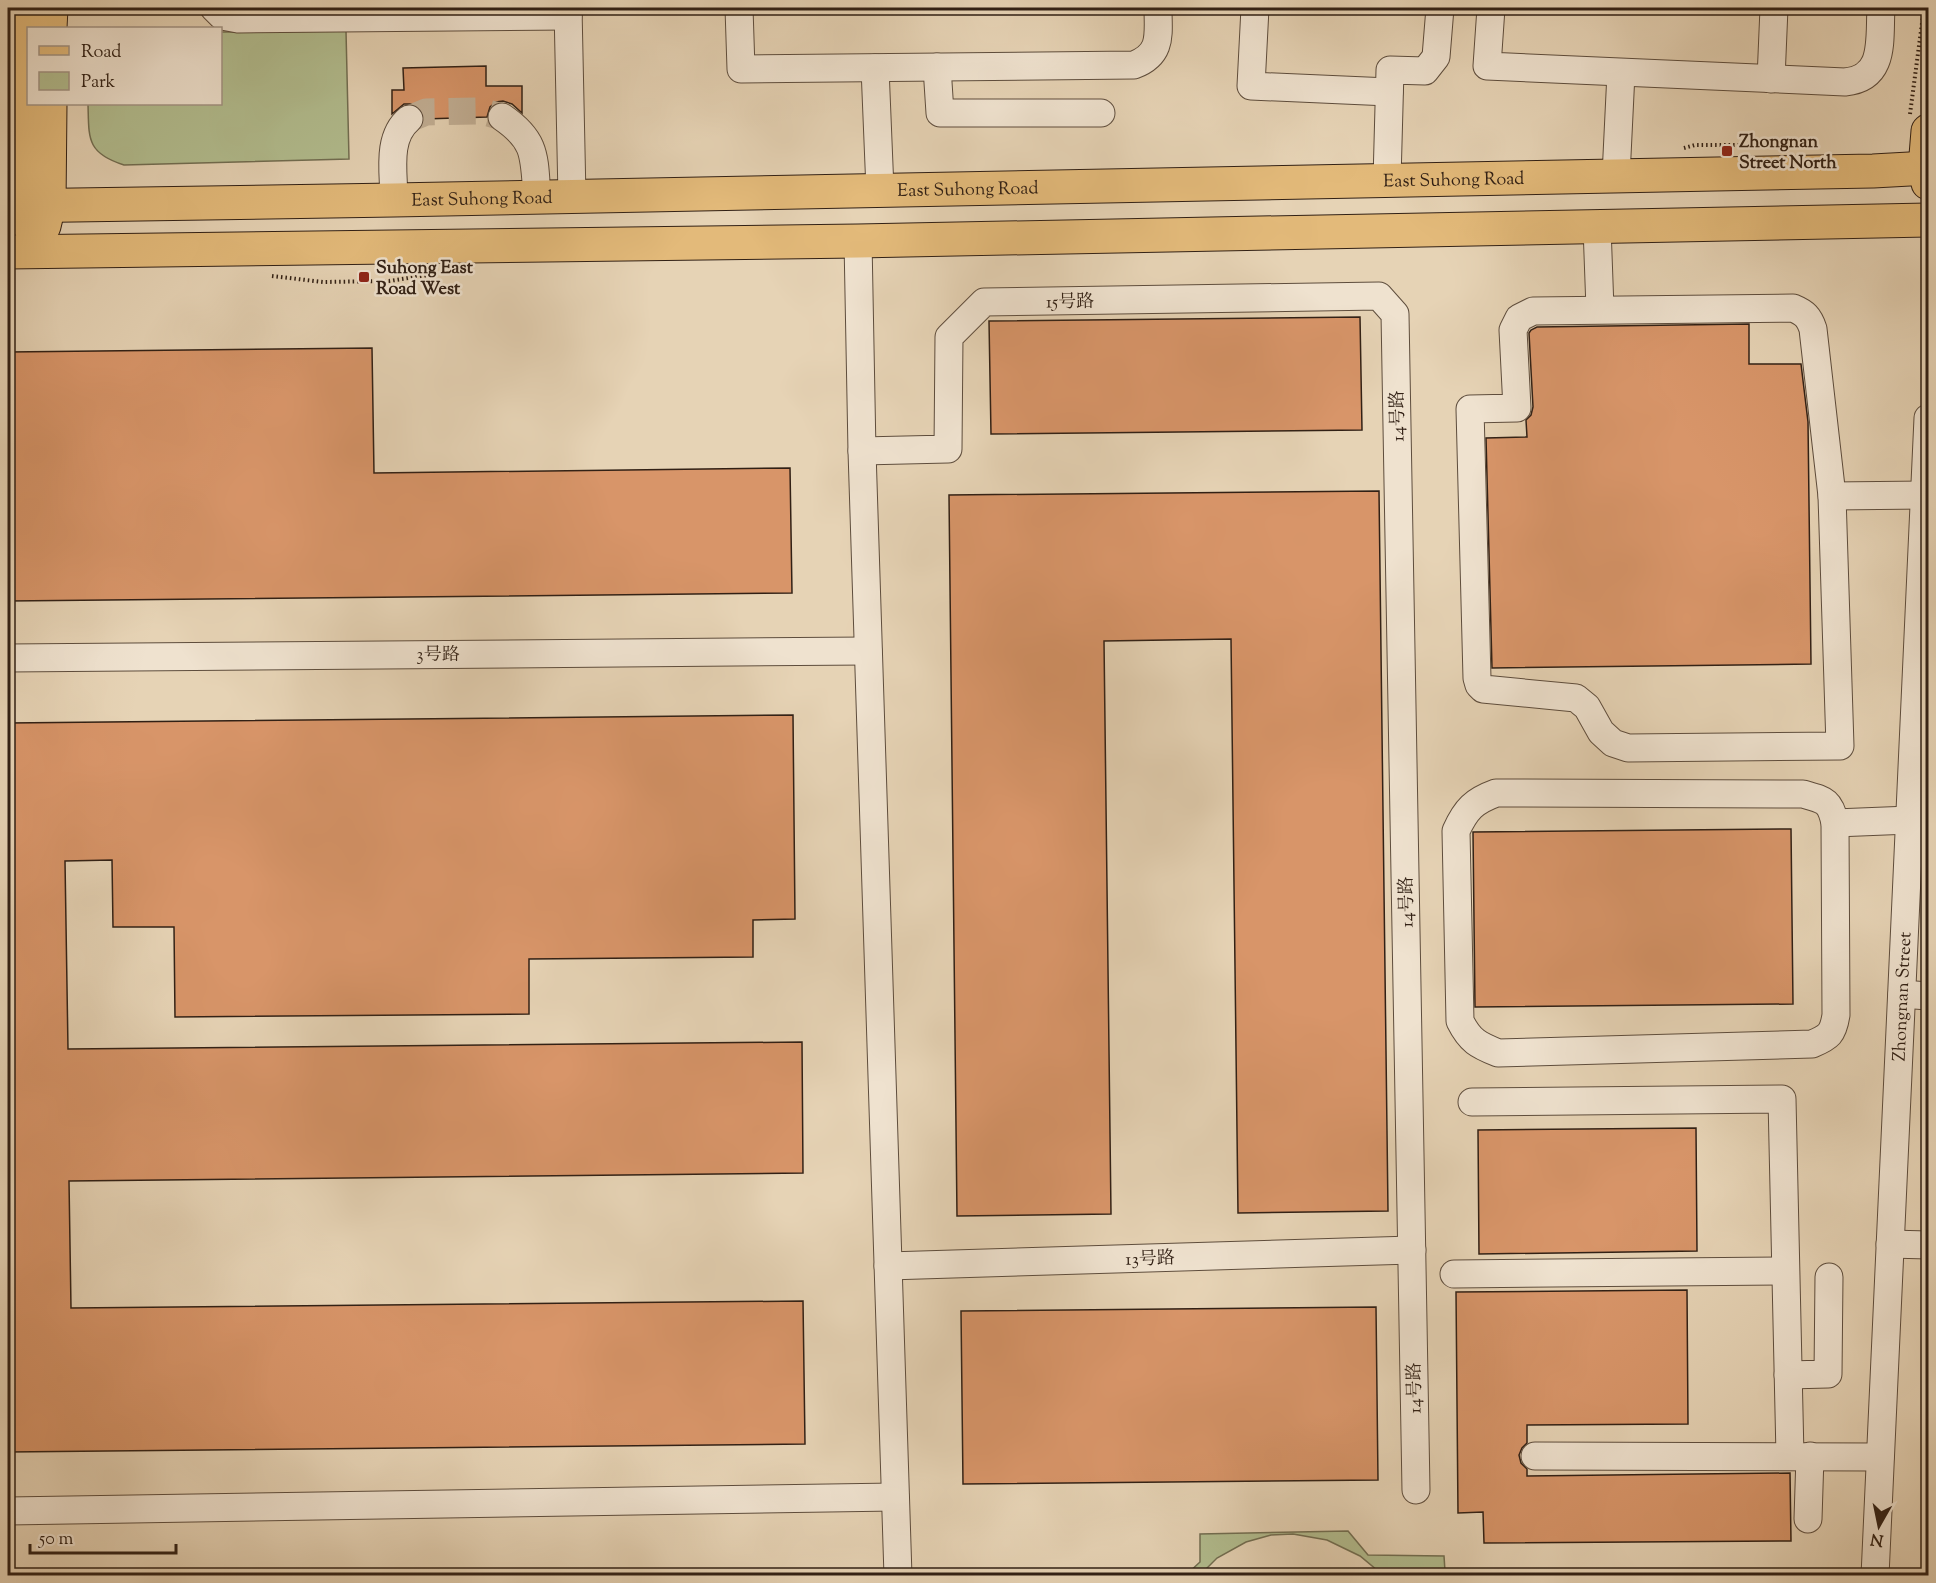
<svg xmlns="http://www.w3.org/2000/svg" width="1936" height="1583" font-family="'Sorts Mill Goudy','Noto Serif SC',serif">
<rect width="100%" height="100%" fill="#e6d3b5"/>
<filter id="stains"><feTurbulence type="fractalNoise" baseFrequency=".00333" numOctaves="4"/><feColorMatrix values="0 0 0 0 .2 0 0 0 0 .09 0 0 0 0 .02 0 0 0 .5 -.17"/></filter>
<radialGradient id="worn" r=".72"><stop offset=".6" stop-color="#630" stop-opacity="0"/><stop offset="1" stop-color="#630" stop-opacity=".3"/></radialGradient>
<path fill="#b2bd8f" stroke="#726e52" stroke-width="1.5" d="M 346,31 L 349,159 L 124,165 C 86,153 89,138 88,104 L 220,104 L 221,32 Z
M 1348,1531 L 1368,1555 L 1444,1556 L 1445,1571 L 1544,1569 L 1544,1575 L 1383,1575 L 1360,1556 L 1327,1540 L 1293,1534 L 1271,1535 L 1246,1542 L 1217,1558 L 1200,1575 L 1186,1575 L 1200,1562 L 1200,1534 Z"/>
<path fill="#d89569" stroke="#312015" stroke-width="1.5" d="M 486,66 L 486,86 L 522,86 L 522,113 L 512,104 L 503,101 L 496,102 L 490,107 L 487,117 L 424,119 L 420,108 L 412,104 L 404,104 L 392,114 L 392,90 L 404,90 L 403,68 Z
M 1360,317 L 1362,430 L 991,434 L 989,321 Z
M 1749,324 L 1749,364 L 1801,364 L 1808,422 L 1811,664 L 1492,668 L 1486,438 L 1527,437 L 1526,420 L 1531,415 L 1533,407 L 1529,333 L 1531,330 L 1537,327 Z
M 372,348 L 374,473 L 790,468 L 792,593 L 8,601 L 8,352 Z
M 1379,491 L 1388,1211 L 1238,1213 L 1231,639 L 1104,641 L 1111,1214 L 957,1216 L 949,495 Z
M 793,715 L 795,919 L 753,920 L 753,957 L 529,959 L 529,1014 L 175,1017 L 174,927 L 113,927 L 112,860 L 65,861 L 68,1049 L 802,1042 L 803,1173 L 69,1181 L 71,1308 L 803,1301 L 805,1444 L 8,1452 L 8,723 Z
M 1791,829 L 1793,1004 L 1475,1007 L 1473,832 Z
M 1696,1128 L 1697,1251 L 1479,1254 L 1478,1130 Z
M 1687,1290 L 1688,1424 L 1527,1425 L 1527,1443 L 1522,1448 L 1519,1455 L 1521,1463 L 1527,1469 L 1527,1476 L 1790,1473 L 1791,1541 L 1484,1543 L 1483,1512 L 1458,1513 L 1456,1292 Z
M 1376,1307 L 1378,1480 L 963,1484 L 961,1311 Z"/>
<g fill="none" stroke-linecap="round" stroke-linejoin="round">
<path stroke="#c2af95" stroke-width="27" stroke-dasharray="27 14" stroke-linecap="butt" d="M 409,119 L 426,112 L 481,111 L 502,117"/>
<g stroke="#5e4d3d" stroke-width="29">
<g id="minor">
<path d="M 214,8 L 222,16 L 238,19 L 568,16"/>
<path d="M 568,8 L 572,197"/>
<path d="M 739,8 L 741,69 L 1134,65 C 1163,54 1158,34 1158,8"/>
<path d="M 1255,8 L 1251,86 L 1389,92"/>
<path d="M 1491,8 L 1487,66 L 1845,82 C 1886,78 1879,40 1881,8"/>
<path d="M 937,67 L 940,113 L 1101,113"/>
<path d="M 875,68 L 880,190"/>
<path d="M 1771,79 L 1774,8"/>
<path d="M 502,117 C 537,141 534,157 537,197"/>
<path d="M 1616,176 L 1621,73"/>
<path d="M 1387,180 L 1390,70 L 1425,71 L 1436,57 L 1440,8"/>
<path d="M 394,200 C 394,174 386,138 409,119"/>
<path d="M 1597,227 L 1600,309"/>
<path d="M 858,241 L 862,451 L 898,1576"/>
<path d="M 1793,308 C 1805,313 1809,317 1813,329 L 1832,496 L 1840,746 L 1628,748 L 1613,743 L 1601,732 L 1587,707 L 1576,698 L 1483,689 L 1479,685 L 1477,678 L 1470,409 L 1517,408 L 1513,330 L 1519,318 L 1533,311 Z"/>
<path d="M 862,451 L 948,449 L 949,337 L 984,302 L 1379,296 L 1395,314 L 1416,1490"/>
<path d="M 1832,496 L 1925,495"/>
<path d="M 8,658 L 868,651"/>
<path d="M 1496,793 L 1803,794 C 1824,800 1830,800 1835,823 L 1836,1015 C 1833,1034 1829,1037 1812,1044 L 1498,1053 C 1478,1045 1470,1041 1460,1021 L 1456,831 C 1466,809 1474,801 1496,793 Z"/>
<path d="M 1835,823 L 1910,820"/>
<path d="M 1902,994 L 1928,996"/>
<path d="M 1472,1102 L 1782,1099 L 1790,1456"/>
<path d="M 1890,1244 L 1928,1245"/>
<path d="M 888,1266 L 1412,1250"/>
<path d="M 1454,1274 L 1785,1271"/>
<path d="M 1788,1375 L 1828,1374 L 1829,1277"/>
<path d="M 1535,1456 L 1880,1457"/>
<path d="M 8,1511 L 895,1497"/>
<path d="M 1808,1519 L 1810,1456"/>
<path id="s1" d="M 1875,1576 L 1928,418"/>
</g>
</g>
<g stroke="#312015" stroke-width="35">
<g id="major">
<path d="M 24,8 L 23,205 L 30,227"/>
<path d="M 50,28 L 51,8"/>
<path d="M 1928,131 L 1925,168 L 1928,183"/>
<path id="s2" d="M 8,206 L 394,200 L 1873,171 L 1928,168"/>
<path d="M 44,226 L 49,205 L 50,104"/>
<path d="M 8,252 L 858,241 L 1928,220"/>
</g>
</g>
<path stroke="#312015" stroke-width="4" stroke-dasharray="1.5 3" stroke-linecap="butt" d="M 1910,114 L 1924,8
M 1684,148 L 1695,145 L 1772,145
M 272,276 L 323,282 L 389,281 L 435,274"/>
<use href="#minor" stroke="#efe2cf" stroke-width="27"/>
<use href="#major" stroke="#e3ba7a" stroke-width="33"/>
</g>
<g fill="#8f2418" stroke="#efe2cf" stroke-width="2">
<rect x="1721" y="145" width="12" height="12" rx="3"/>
<rect x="358" y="271" width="12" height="12" rx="3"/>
</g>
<g text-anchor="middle" stroke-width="5" stroke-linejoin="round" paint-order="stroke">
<g font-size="18" font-weight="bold" fill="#312015" stroke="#efe2cf" text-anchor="start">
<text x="1739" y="147">Zhongnan<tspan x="1739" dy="21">Street North</tspan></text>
<text x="376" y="273">Suhong East<tspan x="376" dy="21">Road West</tspan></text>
</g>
<g font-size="18" fill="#312015" stroke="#efe2cf">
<text dy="6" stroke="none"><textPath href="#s2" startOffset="1446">East Suhong Road</textPath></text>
<text dy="6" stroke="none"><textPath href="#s2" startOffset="960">East Suhong Road</textPath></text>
<text dy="6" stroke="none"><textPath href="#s2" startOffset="474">East Suhong Road</textPath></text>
<text transform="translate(1070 301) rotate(-1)" y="6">15号路</text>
<text transform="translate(1397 416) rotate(-91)" y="6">14号路</text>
<text x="438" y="660">3号路</text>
<text transform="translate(1406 902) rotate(-91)" y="6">14号路</text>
<text dy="6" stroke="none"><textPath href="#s1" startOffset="580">Zhongnan Street</textPath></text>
<text transform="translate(1150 1258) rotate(-2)" y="6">13号路</text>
<text transform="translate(1414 1388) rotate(-91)" y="6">14号路</text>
</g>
</g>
<rect width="1936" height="1583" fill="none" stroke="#e6d3b5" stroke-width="30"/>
<rect x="9" y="9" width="1918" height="1565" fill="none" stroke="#312015" stroke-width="3"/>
<rect x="15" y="15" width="1906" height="1553" fill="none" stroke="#312015" stroke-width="1.5"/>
<rect x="27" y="27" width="195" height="78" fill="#efe2cf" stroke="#a39485" stroke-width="1.5"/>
<rect x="39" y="46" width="30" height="9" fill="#e3ba7a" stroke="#a39485" stroke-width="1.5"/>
<text x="81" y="57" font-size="18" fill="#312015">Road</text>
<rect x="39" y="72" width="30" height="18" fill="#b2bd8f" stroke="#a39485" stroke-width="1.5"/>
<text x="81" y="87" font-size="18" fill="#312015">Park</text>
<g transform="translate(1879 1526) rotate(189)" stroke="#efe2cf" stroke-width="4.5" paint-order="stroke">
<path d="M0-4.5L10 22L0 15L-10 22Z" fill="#312015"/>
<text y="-9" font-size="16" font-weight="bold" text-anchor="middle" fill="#312015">N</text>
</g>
<path d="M30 1544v9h146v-9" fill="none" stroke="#312015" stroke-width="3"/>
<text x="39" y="1544" font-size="18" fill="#312015" stroke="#efe2cf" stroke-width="4.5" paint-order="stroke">50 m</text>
<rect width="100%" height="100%" filter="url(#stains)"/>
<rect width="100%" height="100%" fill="url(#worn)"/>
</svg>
